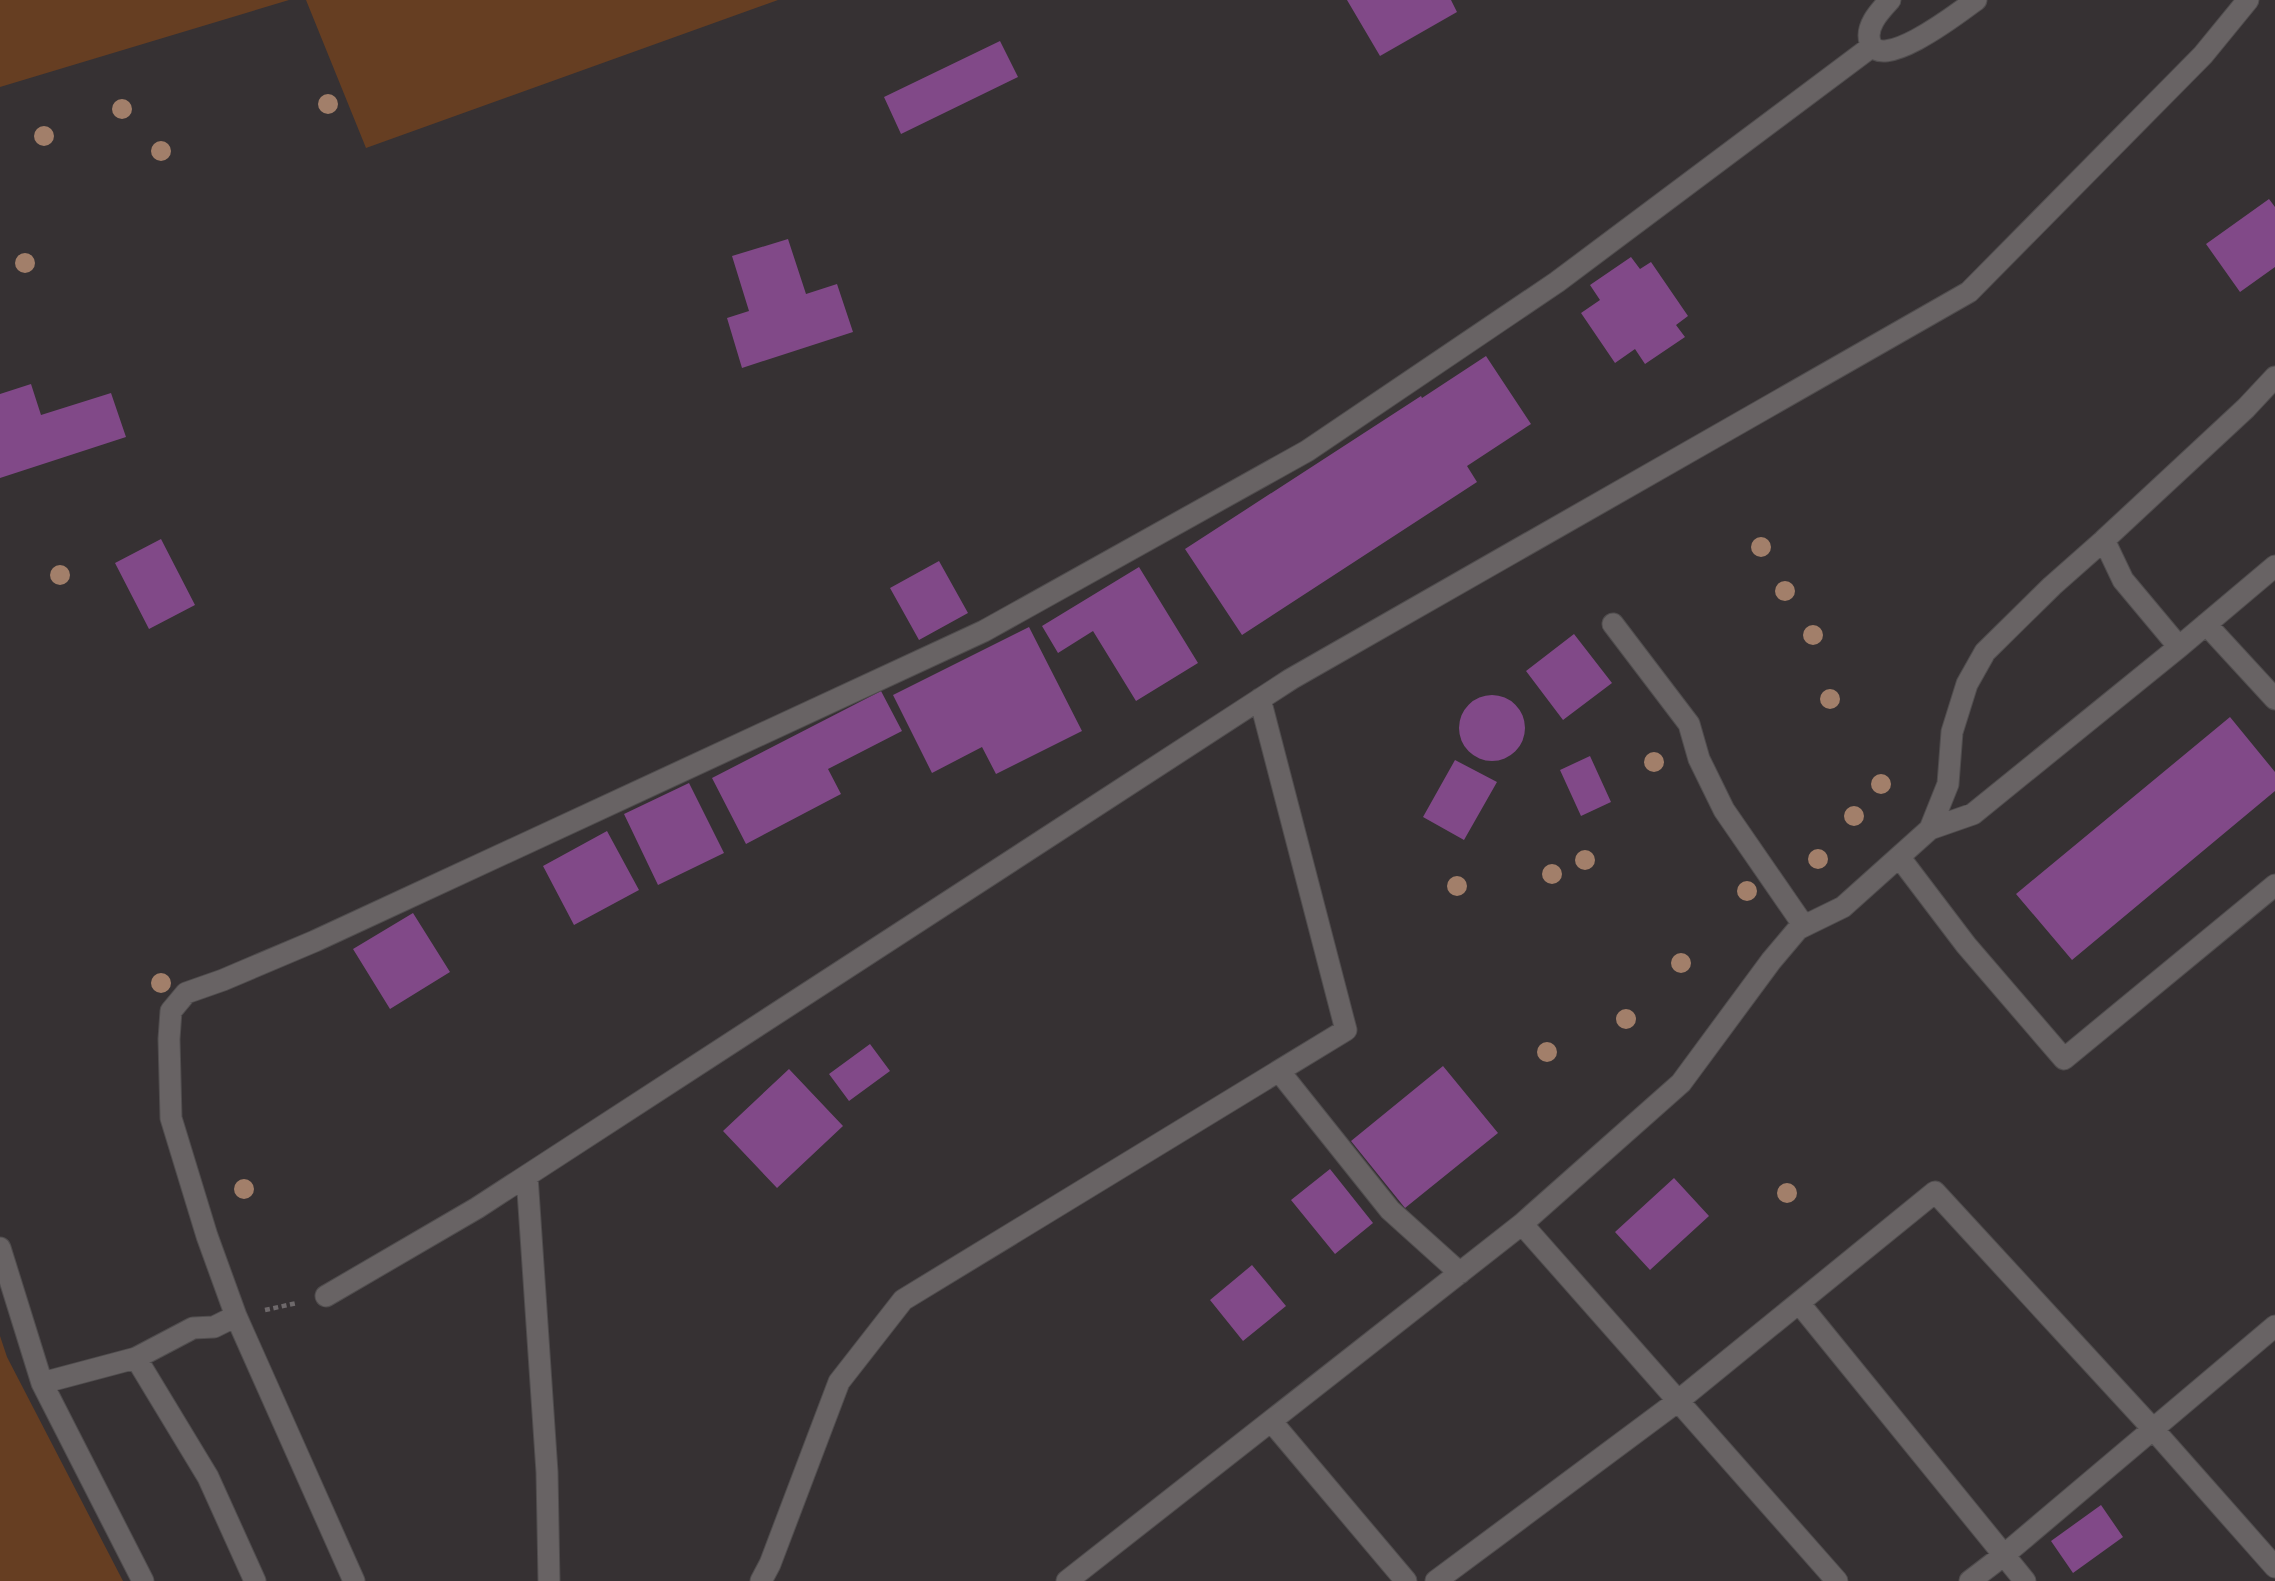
<svg xmlns="http://www.w3.org/2000/svg" width="2275" height="1581" font-family="'Public Sans',sans-serif">
<rect width="100%" height="100%" fill="#363133"/>
<path fill="#663e22" d="M 0,0 L 289,0 L 0,87 Z
M 306,0 L 778,0 L 366,148 Z
M 0,1336 L 7,1357 L 123,1581 L 0,1581 Z"/>
<path fill="#814988" d="M 1347,0 L 1451,0 L 1457,12 L 1380,56 Z
M 1000,41 L 1018,77 L 901,134 L 884,97 Z
M 2269,199 L 2275,207 L 2275,267 L 2240,292 L 2206,244 Z
M 788,239 L 806,294 L 837,284 L 853,332 L 742,368 L 727,318 L 749,311 L 732,256 Z
M 1631,257 L 1640,269 L 1651,262 L 1688,316 L 1676,325 L 1685,337 L 1645,364 L 1635,349 L 1615,363 L 1581,313 L 1600,300 L 1590,285 Z
M 1486,356 L 1531,424 L 1467,466 L 1477,482 L 1242,635 L 1185,549 L 1421,396 L 1422,398 Z
M 31,384 L 41,415 L 111,393 L 126,437 L 0,478 L 0,394 Z
M 161,539 L 195,605 L 149,629 L 115,563 Z
M 939,561 L 968,613 L 919,640 L 890,588 Z
M 1139,567 L 1198,663 L 1136,701 L 1093,631 L 1058,653 L 1042,626 Z
M 1029,627 L 1082,731 L 996,774 L 982,747 L 932,773 L 893,695 Z
M 1574,634 L 1612,683 L 1563,720 L 1526,671 Z
M 881,691 L 902,731 L 828,769 L 841,794 L 746,844 L 712,778 Z
M1459 728a33 33 0 1 1 66 0a33 33 0 1 1-66 0Z
M 2230,717 L 2275,772 L 2275,791 L 2072,960 L 2016,894 Z
M 1590,756 L 1611,802 L 1581,816 L 1560,770 Z
M 1455,760 L 1497,782 L 1464,840 L 1423,817 Z
M 689,783 L 724,853 L 658,885 L 624,814 Z
M 607,831 L 639,890 L 574,925 L 543,866 Z
M 413,913 L 450,972 L 390,1009 L 353,949 Z
M 870,1044 L 890,1071 L 849,1101 L 829,1074 Z
M 1443,1066 L 1498,1133 L 1405,1208 L 1351,1141 Z
M 789,1069 L 843,1126 L 777,1188 L 723,1131 Z
M 1330,1169 L 1373,1223 L 1335,1254 L 1291,1200 Z
M 1674,1178 L 1709,1216 L 1650,1270 L 1615,1232 Z
M 1252,1265 L 1286,1306 L 1243,1341 L 1210,1300 Z
M 2101,1505 L 2123,1537 L 2073,1573 L 2051,1541 Z"/>
<g fill="none" stroke-linecap="round" stroke-linejoin="round">
<g stroke="#504d4e" stroke-width="23">
<path id="lane" d="M 1890,0 C 1880,11 1865,26 1870,42 C 1880,74 1961,11 1976,0
M 2104,540 L 2123,580 L 2179,647
M 1613,624 L 1689,724 L 1699,759 L 1724,810 L 1804,926
M 2206,624 L 2275,699
M 1930,829 L 1973,814 L 2179,647 L 2275,566
M 1900,858 L 1966,945 L 2064,1059 L 2275,885
M 1279,1071 L 1390,1210 L 1460,1273
M 527,1176 L 547,1472 L 549,1581
M 1522,1224 L 1837,1581
M 0,1248 L 42,1383 L 143,1581
M 326,1296 L 477,1208 L 1291,679 L 1969,292 L 2203,55 L 2248,0
M 1799,1303 L 2025,1581
M 136,1358 L 193,1328 L 214,1327 L 236,1316
M 42,1383 L 136,1358 L 208,1477 L 255,1581
M 1271,1421 L 1406,1581
M 354,1581 L 236,1316 L 207,1236 L 171,1118 L 169,1039 L 171,1011 L 186,993 L 223,980 L 315,941 L 984,631 L 1307,451 L 1557,282 L 1871,47
M 761,1581 L 770,1564 L 839,1382 L 903,1300 L 1346,1030 L 1260,699
M 1067,1581 L 1522,1224 L 1681,1083 L 1771,961 L 1798,929 L 1843,907 L 1930,829 L 1948,784 L 1952,732 L 1967,684 L 1985,652 L 2052,586 L 2104,540 L 2246,408 L 2275,377
M 1436,1581 L 1678,1401 L 1935,1192 L 2153,1429 L 2275,1567
M 1970,1581 L 2004,1555 L 2275,1326"/>
</g>
<path stroke="#6e696b" stroke-width="4.5" stroke-dasharray="5 3.5" stroke-linecap="butt" d="M 265,1310 L 297,1303"/>
<use href="#lane" stroke="#686364" stroke-width="21"/>
</g>
<g fill="#a27f6a">
<circle cx="328" cy="104" r="10"/>
<circle cx="122" cy="109" r="10"/>
<circle cx="44" cy="136" r="10"/>
<circle cx="161" cy="151" r="10"/>
<circle cx="25" cy="263" r="10"/>
<circle cx="1761" cy="547" r="10"/>
<circle cx="60" cy="575" r="10"/>
<circle cx="1785" cy="591" r="10"/>
<circle cx="1813" cy="635" r="10"/>
<circle cx="1830" cy="699" r="10"/>
<circle cx="1654" cy="762" r="10"/>
<circle cx="1881" cy="784" r="10"/>
<circle cx="1854" cy="816" r="10"/>
<circle cx="1818" cy="859" r="10"/>
<circle cx="1585" cy="860" r="10"/>
<circle cx="1552" cy="874" r="10"/>
<circle cx="1457" cy="886" r="10"/>
<circle cx="1747" cy="891" r="10"/>
<circle cx="1681" cy="963" r="10"/>
<circle cx="161" cy="983" r="10"/>
<circle cx="1626" cy="1019" r="10"/>
<circle cx="1547" cy="1052" r="10"/>
<circle cx="244" cy="1189" r="10"/>
<circle cx="1787" cy="1193" r="10"/>
</g>
</svg>
